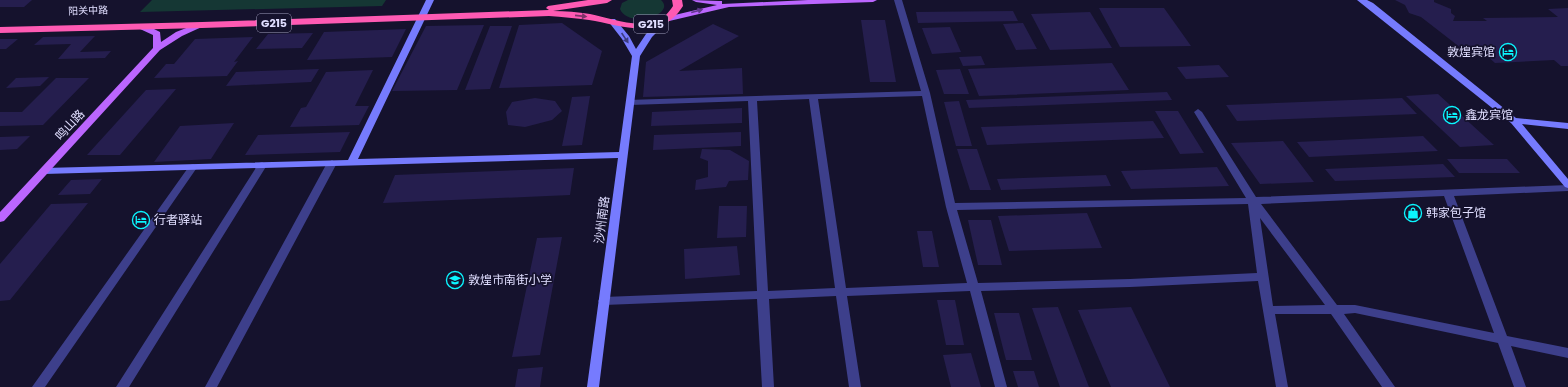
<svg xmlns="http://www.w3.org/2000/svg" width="1568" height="387" font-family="Poppins,'Noto Sans SC',sans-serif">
<rect width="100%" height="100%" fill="#15122d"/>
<path fill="#153734" d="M 152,0 L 386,0 L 382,6 L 140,12 Z
M 628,0 L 661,0 C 677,15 628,29 620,9 L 622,3 Z"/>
<path fill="#251e4e" d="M 0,0 L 32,0 L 24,7 L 0,7 Z
M 1395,0 L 1434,0 L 1434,2 L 1451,9 L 1451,13 L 1455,16 L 1453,21 L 1487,21 L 1483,18 L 1558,17 L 1548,9 L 1568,8 L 1568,66 L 1561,66 L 1554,60 L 1495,63 L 1485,54 L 1470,55 L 1421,17 L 1409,13 L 1405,5 Z
M 1099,8 L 1164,8 L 1191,46 L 1120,47 Z
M 1013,11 L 1018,21 L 918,23 L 916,12 Z
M 1090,12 L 1112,48 L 1050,50 L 1031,14 Z
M 861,20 L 885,20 L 896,82 L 870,82 Z
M 562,23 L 602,51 L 592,85 L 499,88 L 519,25 Z
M 1023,23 L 1037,49 L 1016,50 L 1003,24 Z
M 713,24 L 739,36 L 679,71 L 742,68 L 743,94 L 643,97 L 646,62 Z
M 484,25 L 457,90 L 392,91 L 426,26 Z
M 490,26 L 512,26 L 490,89 L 465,90 Z
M 950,27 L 961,52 L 932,54 L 922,28 Z
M 406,29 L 392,57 L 307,60 L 324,32 Z
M 313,33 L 302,48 L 256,49 L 268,34 Z
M 95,36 L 80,52 L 111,51 L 105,58 L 58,59 L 71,44 L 34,45 L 43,37 Z
M 253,37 L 234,62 L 238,61 L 227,76 L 154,78 L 166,64 L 174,64 L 195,39 Z
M 0,39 L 18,39 L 6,49 L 0,49 Z
M 981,56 L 985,65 L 963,66 L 959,57 Z
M 1112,63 L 1129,90 L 979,96 L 968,69 Z
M 1219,65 L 1229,77 L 1186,79 L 1177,67 Z
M 319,69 L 311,82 L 226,86 L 236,72 Z
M 960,69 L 969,94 L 944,94 L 936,70 Z
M 373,70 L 355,106 L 369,106 L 359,125 L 290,127 L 301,108 L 306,107 L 326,72 Z
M 49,77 L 40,86 L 6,88 L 16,78 Z
M 56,78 L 89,78 L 43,125 L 0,126 L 0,112 L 22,112 Z
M 176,89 L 120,155 L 87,155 L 146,90 Z
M 1167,92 L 1172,100 L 969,108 L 966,100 Z
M 1438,94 L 1494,145 L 1460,147 L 1406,96 Z
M 590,96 L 582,145 L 562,146 L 572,97 Z
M 535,98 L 555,101 L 562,111 L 552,120 L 525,127 L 508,125 L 506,112 L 512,102 Z
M 1402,98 L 1417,114 L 1237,121 L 1226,105 Z
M 959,101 L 972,146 L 956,146 L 944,102 Z
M 742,108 L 742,123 L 651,126 L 652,112 Z
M 1155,111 L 1178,111 L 1204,153 L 1180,154 Z
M 1153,121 L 1164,138 L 987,145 L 981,127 Z
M 234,123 L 211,159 L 154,162 L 180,126 Z
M 350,132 L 340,152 L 245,155 L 258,135 Z
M 741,132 L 741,146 L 653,150 L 654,135 Z
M 30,136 L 17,149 L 0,150 L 0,137 Z
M 1423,136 L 1438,151 L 1309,157 L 1297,142 Z
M 1283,141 L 1314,182 L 1260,184 L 1231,143 Z
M 702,149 L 730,150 L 749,161 L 748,180 L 729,181 L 726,187 L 695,190 L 696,180 L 708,177 L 708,161 L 700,158 Z
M 957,149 L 977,149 L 991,190 L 970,190 Z
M 1447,159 L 1507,159 L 1520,173 L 1459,173 Z
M 1443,164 L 1455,177 L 1335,181 L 1325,169 Z
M 1217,167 L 1229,186 L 1131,189 L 1121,171 Z
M 574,168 L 570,195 L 383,203 L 395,175 Z
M 1106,175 L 1111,186 L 1001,190 L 997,179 Z
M 102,179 L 90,194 L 58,195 L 71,180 Z
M 88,203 L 10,300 L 0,301 L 0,264 L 51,204 Z
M 719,206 L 747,206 L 746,237 L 717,238 Z
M 1087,213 L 1102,248 L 1009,251 L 998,216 Z
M 968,220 L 991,220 L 1002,265 L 978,265 Z
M 917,231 L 932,231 L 939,267 L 923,267 Z
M 562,237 L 540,355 L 512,357 L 537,238 Z
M 737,246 L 740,275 L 685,279 L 684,249 Z
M 937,300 L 955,300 L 964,345 L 946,345 Z
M 1058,307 L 1089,387 L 1060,387 L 1032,308 Z
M 1131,307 L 1170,387 L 1111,387 L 1078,310 Z
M 994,313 L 1019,313 L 1032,360 L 1006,360 Z
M 971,353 L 981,387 L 951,387 L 943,355 Z
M 543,367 L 540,387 L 515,387 L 518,369 Z
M 1013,371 L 1034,371 L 1039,387 L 1018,387 Z"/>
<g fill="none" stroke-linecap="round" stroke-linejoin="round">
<path fill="#3d3f8b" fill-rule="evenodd" d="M 894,0 L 902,0 L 930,93 L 955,203 L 1246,198 L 1194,112 L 1198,109 L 1202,112 L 1256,197 L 1568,185 L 1568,191 L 1454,196 L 1507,336 L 1568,348 L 1568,358 L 1511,346 L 1526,387 L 1514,387 L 1498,343 L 1355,313 L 1344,314 L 1395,387 L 1382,387 L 1331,314 L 1275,314 L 1288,387 L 1276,387 L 1258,281 L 1130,287 L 981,291 L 1007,387 L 995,387 L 970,291 L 847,296 L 861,387 L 849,387 L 836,296 L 769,299 L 774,387 L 762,387 L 757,299 L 604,305 L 600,304 L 598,301 L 600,298 L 604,297 L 757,291 L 748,101 L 630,105 L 627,104 L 626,102 L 627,100 L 921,91 ZM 922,96 L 946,207 L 967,283 L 846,288 L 818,99 ZM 809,99 L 835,288 L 768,291 L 757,101 ZM 1444,196 L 1494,333 L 1355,305 L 1337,305 L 1261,204 ZM 1248,204 L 1257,273 L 1130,279 L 978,283 L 957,210 ZM 1260,218 L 1325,305 L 1273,306 Z
M 332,160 L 337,163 L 217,387 L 205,387 L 327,163 Z
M 262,162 L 267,165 L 129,387 L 116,387 L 259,163 Z
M 193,164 L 198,167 L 196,169 L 45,387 L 32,387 L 190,165 Z"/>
<path fill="#767bfe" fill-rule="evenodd" d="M 426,0 L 434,0 L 358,159 L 619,152 L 632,56 L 622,39 L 608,21 L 612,19 L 615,19 L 629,36 L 636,49 L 646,34 L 662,18 L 668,18 L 669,20 L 652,37 L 640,56 L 599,387 L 587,387 L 618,158 L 44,174 L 39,171 L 44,168 L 348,160 Z
M 1357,0 L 1367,0 L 1373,3 L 1516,118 L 1568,123 L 1568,129 L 1522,124 L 1568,179 L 1568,188 L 1565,187 L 1511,123 Z"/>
<path fill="#bb66fe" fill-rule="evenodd" d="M 692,0 L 719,1 L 722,1 L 722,4 L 808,0 L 877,0 L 873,2 L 729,7 L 665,22 L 661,20 L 662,18 L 717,5 L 696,2 Z
M 199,23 L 202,23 L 206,25 L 182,36 L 160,50 L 4,221 L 0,222 L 0,212 L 153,48 L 153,35 L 140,29 L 140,25 L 146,25 L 160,32 L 161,42 L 176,32 Z"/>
<path fill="#fe5ab3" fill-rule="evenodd" d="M 588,0 L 612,0 L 607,3 L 553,11 C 565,11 578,12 590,14 C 610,18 637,29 658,20 C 665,17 669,12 673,6 L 672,0 L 682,0 L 683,6 C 680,10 677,15 673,18 C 651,38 615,24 589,20 C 576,18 562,17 549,16 L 202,28 L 0,33 L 0,27 L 202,22 L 549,10 L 546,8 L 548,6 Z"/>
</g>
<defs><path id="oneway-solid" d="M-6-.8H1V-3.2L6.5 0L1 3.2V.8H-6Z"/></defs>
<use fill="#60388b" href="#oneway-solid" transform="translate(697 11) rotate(-15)"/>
<use fill="#7e3269" href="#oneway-solid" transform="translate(581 16) rotate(6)"/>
<use fill="#3c3c81" href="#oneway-solid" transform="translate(625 38) rotate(56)"/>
<defs>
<g id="hotel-ring" transform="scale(0.9)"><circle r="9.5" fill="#15122d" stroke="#0bf5fe" stroke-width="1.5"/><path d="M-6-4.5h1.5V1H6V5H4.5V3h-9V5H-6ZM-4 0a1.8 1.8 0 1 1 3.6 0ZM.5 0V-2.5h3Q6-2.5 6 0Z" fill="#0bf5fe"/></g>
<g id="shop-ring" transform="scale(0.9)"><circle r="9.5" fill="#15122d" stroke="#0bf5fe" stroke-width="1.5"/><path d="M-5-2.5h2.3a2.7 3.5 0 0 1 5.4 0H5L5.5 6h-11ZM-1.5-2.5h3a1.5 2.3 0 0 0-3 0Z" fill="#0bf5fe"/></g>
<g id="school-ring" transform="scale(0.9)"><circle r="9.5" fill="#15122d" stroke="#0bf5fe" stroke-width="1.5"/><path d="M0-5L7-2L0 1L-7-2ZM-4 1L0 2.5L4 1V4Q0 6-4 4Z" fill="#0bf5fe"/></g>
</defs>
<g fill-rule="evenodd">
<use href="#hotel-ring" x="1508" y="52"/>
<use href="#hotel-ring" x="1452" y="115"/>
<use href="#shop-ring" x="1413" y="213"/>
<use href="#hotel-ring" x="141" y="220"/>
<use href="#school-ring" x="455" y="280"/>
</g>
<g text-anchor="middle" stroke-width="3.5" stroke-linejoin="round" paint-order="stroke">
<g font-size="10" fill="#e0deff" stroke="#15122d">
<text transform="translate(88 10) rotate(-2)" y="4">阳关中路</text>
</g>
<g fill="#15122d" stroke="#a3a1c0" stroke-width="1">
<rect x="257" y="14" width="34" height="18" rx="3"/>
<rect x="634" y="15" width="34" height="18" rx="3"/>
</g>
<g font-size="11" font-weight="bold" fill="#e0deff">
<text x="274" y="27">G215</text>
<text x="651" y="28">G215</text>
</g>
<g font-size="12" fill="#e0deff" stroke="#15122d" text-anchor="start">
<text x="1495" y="56" text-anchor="end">敦煌宾馆</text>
<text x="1465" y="119">鑫龙宾馆</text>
<text x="1426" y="217">韩家包子馆</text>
<text x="154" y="224">行者驿站</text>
<text x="468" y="284">敦煌市南街小学</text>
</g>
<g font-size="12" fill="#e0deff" stroke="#15122d">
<text transform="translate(70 125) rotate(-47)" y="4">鸣山路</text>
<text transform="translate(602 220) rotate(-83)" y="4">沙州南路</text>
</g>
</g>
</svg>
